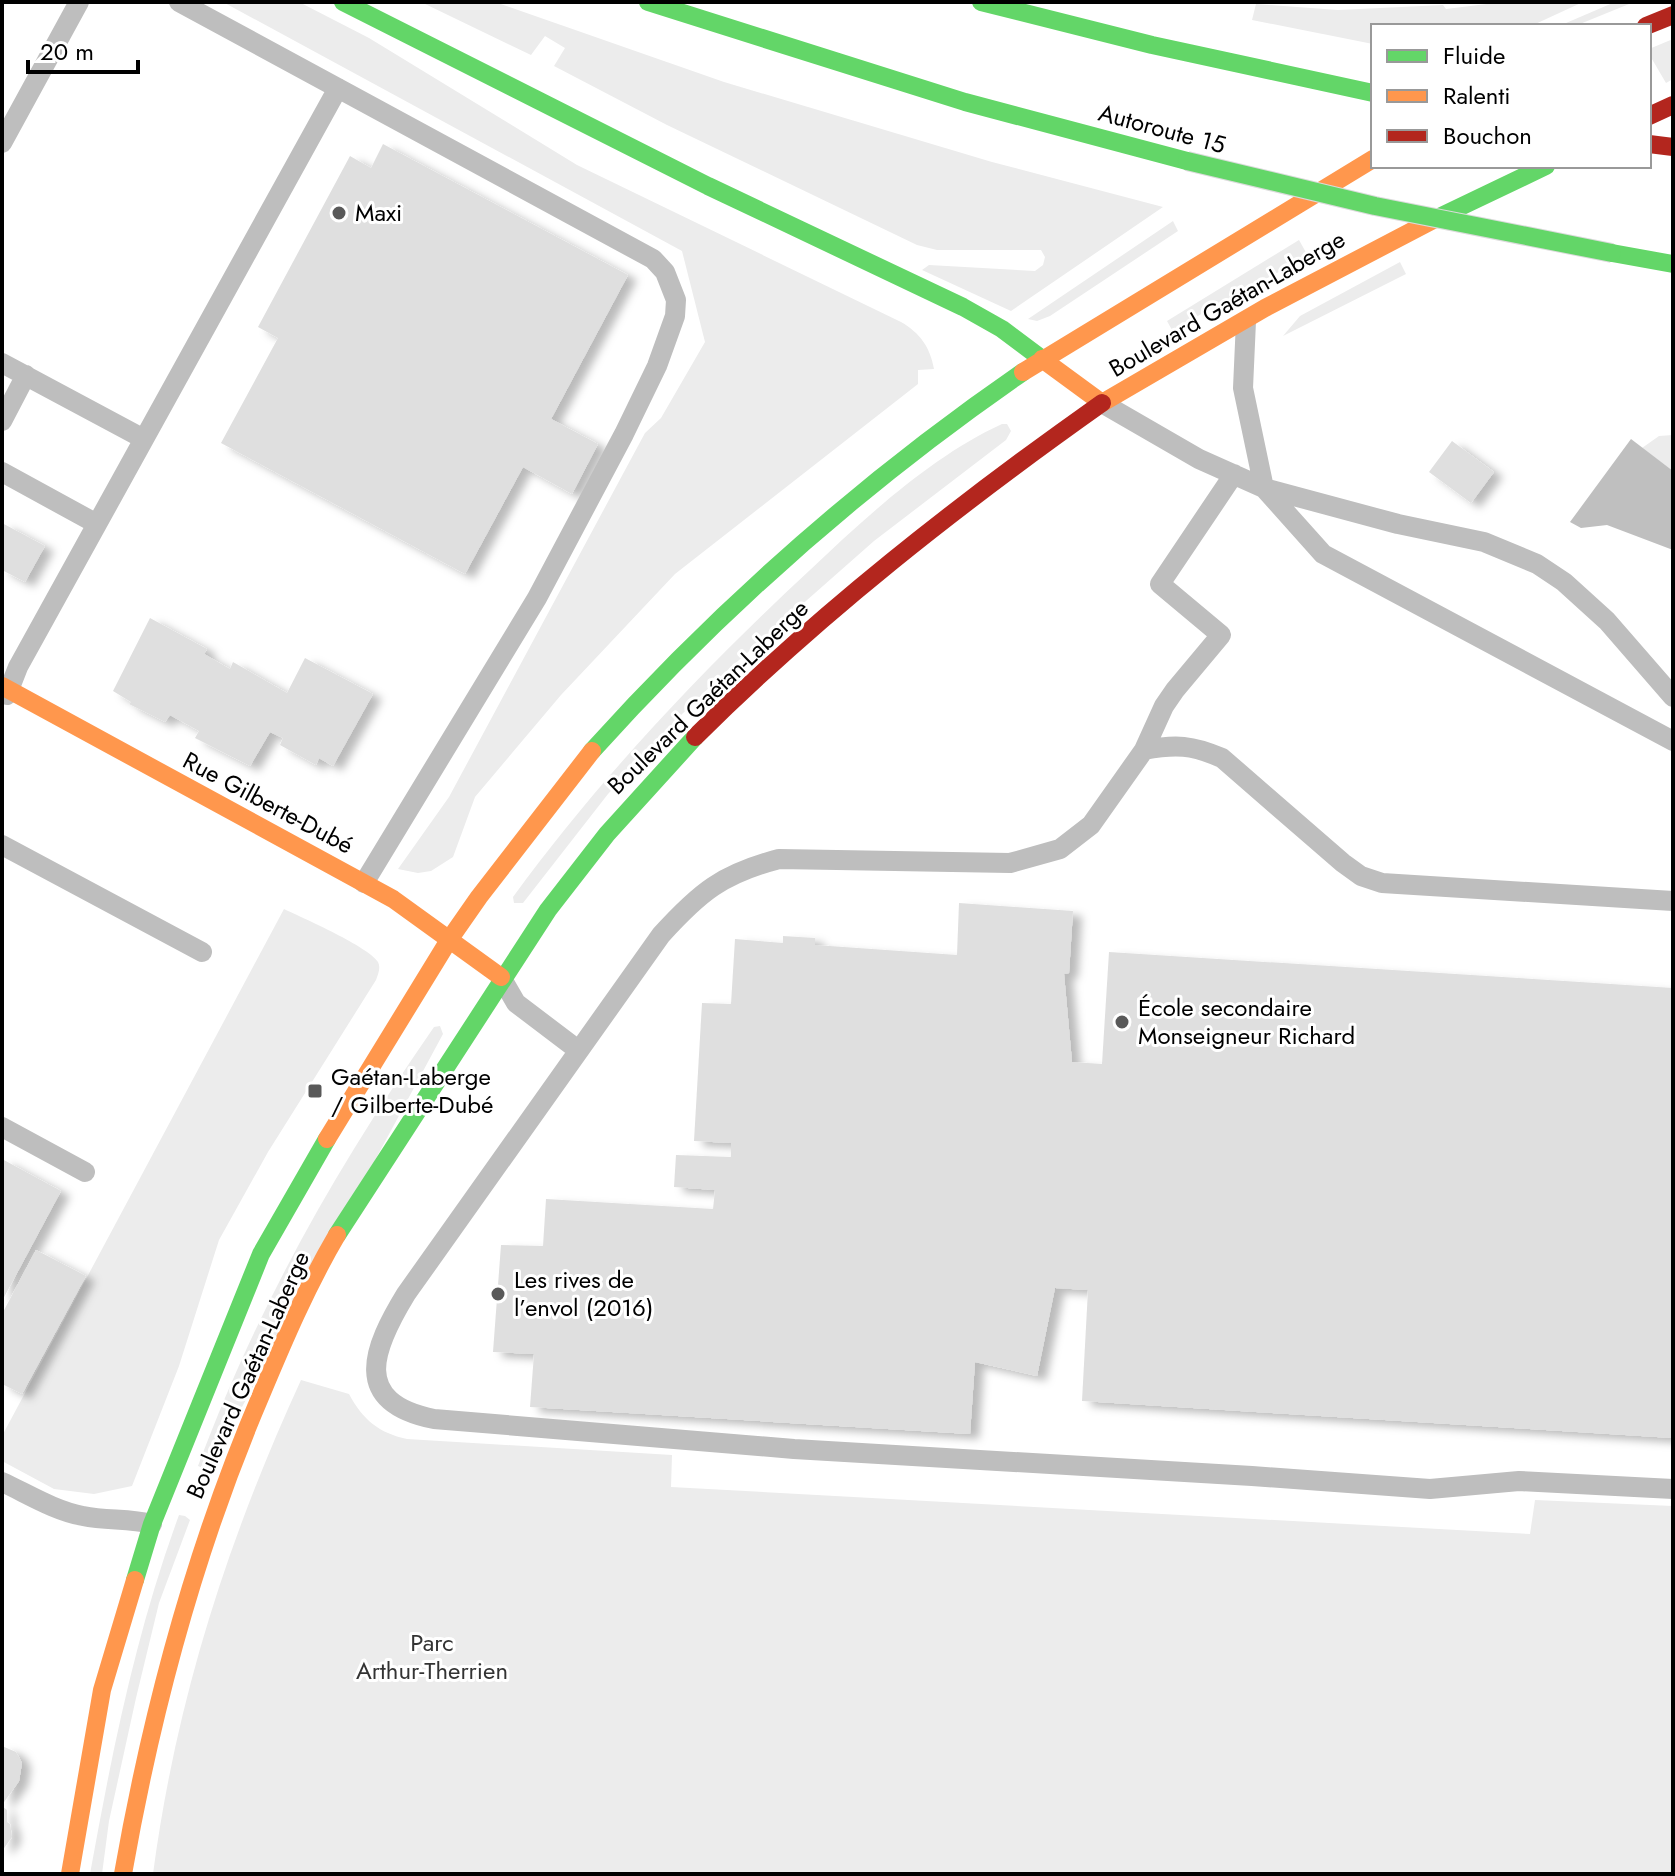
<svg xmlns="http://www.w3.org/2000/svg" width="1675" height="1876" font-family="Jost,sans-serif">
<defs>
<filter id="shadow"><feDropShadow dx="9" dy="5" stdDeviation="4" flood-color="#0004"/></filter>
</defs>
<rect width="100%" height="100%" fill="#fff"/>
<path fill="#ececec" d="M 223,2 L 299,2 L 369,38 L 577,165 L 901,322 C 920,333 930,347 934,369 L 918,370 L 918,384 L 675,574 L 561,695 L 475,797 L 453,857 L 431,871 L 418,873 L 398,869 L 449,797 L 645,433 L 661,418 L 705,342 L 682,251 Z
M 421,2 L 495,2 L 724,82 L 992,162 L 1163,207 L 1011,311 L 922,270 L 929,265 L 1035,271 L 1043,265 L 1045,257 L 1041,250 L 937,250 L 917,245 L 667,125 L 554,66 L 565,48 L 545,36 L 531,55 Z
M 1503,2 L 1583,2 L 1531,26 L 1373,26 L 1373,44 L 1252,20 L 1256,4 L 1338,10 L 1443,5 L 1446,9 Z
M 1615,2 L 1634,2 L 1575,26 L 1559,26 Z
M 1673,39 L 1673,79 L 1666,83 L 1649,54 L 1649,49 Z
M 1173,221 L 1178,231 L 1050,316 L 1037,321 L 1028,319 Z
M 1299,240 L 1308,256 L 1172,330 L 1167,321 Z
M 1400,262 L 1406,274 L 1283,336 L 1300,316 Z
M 1002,424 L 1007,424 L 1011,431 L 1006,440 L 874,541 L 721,676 L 677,719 L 608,794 L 523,903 L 514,903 L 513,897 C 600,778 702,670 810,570 C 866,517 932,456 1002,424 Z
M 1673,435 L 1673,471 L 1642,448 L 1659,436 Z
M 284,909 C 303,918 369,947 378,962 C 381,968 378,974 376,980 L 268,1152 L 219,1240 L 179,1366 L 132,1486 L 94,1494 L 54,1489 L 2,1461 L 2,1436 Z
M 440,1026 L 443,1034 L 208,1470 L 198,1466 C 258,1305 336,1168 434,1027 Z
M 301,1380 L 349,1394 C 363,1420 379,1433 407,1439 L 672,1455 L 671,1487 L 1530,1534 L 1535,1500 L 1673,1506 L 1673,1874 L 153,1874 C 176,1700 228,1539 301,1380 Z
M 179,1515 L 185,1516 L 190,1520 L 159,1603 L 136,1698 L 109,1821 L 102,1874 L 90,1874 C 112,1752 136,1632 179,1515 Z"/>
<path fill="#bfbfbf" d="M 1631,439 L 1673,471 L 1673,550 L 1607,525 L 1581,528 L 1570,522 Z"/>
<path fill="#dfdfdf" filter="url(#shadow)" d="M 383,144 L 628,275 L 551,419 L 598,444 L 572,494 L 523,467 L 465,574 L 221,443 L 278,338 L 258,327 L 350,156 L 371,168 Z
M 1452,441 L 1494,472 L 1471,503 L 1429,472 Z
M 2,523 L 45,546 L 25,582 L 2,570 Z
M 150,618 L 207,649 L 204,654 L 230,669 L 233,662 L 287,693 L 305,658 L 373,694 L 333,766 L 319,758 L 316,765 L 280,745 L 283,738 L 270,732 L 250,766 L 195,738 L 199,731 L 170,715 L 165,722 L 129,704 L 131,702 L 113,691 Z
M 959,903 L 1073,911 L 1069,973 L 1064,974 L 1072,1062 L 1102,1064 L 1109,952 L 1673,988 L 1673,1438 L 1082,1401 L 1088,1290 L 1055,1288 L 1037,1376 L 975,1362 L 970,1434 L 530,1407 L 534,1354 L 493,1352 L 501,1245 L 543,1246 L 546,1199 L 713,1209 L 715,1190 L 674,1187 L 676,1155 L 731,1157 L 731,1143 L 694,1141 L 702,1003 L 731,1004 L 735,939 L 783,943 L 783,936 L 815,938 L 815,945 L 957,955 Z
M 2,1159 L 61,1191 L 2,1301 Z
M 36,1250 L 86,1276 L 22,1394 L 2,1384 L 2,1314 Z
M 2,1746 L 16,1752 L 22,1763 L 19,1781 L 2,1805 Z
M 2,1806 L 7,1810 L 7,1822 L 10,1824 L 12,1837 L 2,1851 Z"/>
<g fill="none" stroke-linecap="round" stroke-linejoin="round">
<path stroke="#bebebe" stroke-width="20" d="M 179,2 L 653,259 L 665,272 L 676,300 L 675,316 L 657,366 L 624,434 L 537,598 L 364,883
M 2,143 L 79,2
M 1246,321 L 1243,388 L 1264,488 L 1323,554 L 1673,741
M 2,363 L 144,439
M 1102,403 L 1199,459 L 1264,488 L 1398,524 L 1484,542 L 1537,564 L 1564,582 L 1607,621 L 1673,697
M 2,421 L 26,375
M 2,472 L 97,524
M 7,695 L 18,667 L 338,88
M 1144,750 L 1164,706 L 1175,690 L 1221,635 L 1160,584 L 1234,474
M 2,845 L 202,952
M 1673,901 L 1382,883 L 1361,876 L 1343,863 L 1222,758 C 1192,745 1176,744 1144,750 L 1091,825 L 1060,849 L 1010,863 L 779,859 C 722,874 700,892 661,935 L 406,1294 C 373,1348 350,1402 434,1419 L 794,1449 L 1252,1476 L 1430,1489 L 1519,1481 L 1673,1489
M 501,977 L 516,1003 L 578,1050
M 2,1127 L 85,1172
M 2,1482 C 28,1494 55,1511 83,1516 C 107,1521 129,1518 152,1524"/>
<path stroke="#63d668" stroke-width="18" d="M 343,2 L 708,186 L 963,307 L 1002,329 L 1042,359
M 648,2 L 965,102 L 1187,161
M 981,2 L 1152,45 L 1373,93
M 1435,219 L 1546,166
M 1612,253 L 1673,264
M 592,751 C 720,609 865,481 1023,372
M 337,1235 L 548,910 L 607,834 L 695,737
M 135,1580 L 152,1524 L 261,1254 L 327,1139"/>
<path stroke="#ff974d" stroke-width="18" d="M 1042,359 L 1102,403 L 1265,308 L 1435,219
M 1023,372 L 1373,159
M 2,686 L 393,899 L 501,977
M 327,1139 L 449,940 L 479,897 L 592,751
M 70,1874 L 102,1690 L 135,1580
M 123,1874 C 152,1709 195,1549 261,1395 C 284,1340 307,1286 337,1235"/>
<path stroke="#b3261e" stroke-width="18" d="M 1646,26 L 1673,15
M 1649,116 L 1673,105
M 1649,144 L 1673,147
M 695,737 C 820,613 958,505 1102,403"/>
<g stroke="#dbdbdb" stroke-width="20" stroke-linecap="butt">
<path id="fast-bridge" d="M 1187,161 L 1375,206 L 1612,253"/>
</g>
<use href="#fast-bridge" stroke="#63d668" stroke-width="18"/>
</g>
<g fill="#595959" stroke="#fff" stroke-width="3">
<circle cx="339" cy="213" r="8"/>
<circle cx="1122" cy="1022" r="8"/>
<rect x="307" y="1083" width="16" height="16" rx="4"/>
<circle cx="498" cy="1294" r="8"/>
</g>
<g text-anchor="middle" stroke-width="6" stroke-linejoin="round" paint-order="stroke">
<g font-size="24" fill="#000" stroke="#fff">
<text transform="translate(1162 129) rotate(15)" y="8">Autoroute 15</text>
<text transform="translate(1227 304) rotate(-30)" y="8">Boulevard Gaétan-Laberge</text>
<text transform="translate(708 697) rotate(-44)" y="8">Boulevard Gaétan-Laberge</text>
<text transform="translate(268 803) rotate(28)" y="8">Rue Gilberte-Dubé</text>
<text transform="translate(248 1375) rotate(-66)" y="8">Boulevard Gaétan-Laberge</text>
</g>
<g font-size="24" fill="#000" stroke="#fff" text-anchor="start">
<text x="355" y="221">Maxi</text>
<text x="1138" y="1016">École secondaire<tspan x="1138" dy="28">Monseigneur Richard</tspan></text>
<text x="331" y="1085">Gaétan-Laberge<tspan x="331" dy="28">/ Gilberte-Dubé</tspan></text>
<text x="514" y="1288">Les rives de<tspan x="514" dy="28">l’envol (2016)</tspan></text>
</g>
<g font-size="24" fill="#333" stroke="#fff">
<text x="432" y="1651">Parc<tspan x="432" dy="28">Arthur-Therrien</tspan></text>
</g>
</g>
<rect width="1675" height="1876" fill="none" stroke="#000000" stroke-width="8"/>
<rect x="1371" y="24" width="280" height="144" fill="#ffffff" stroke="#999999" stroke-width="2"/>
<rect x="1387" y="50" width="40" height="12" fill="#63d668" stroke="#999999" stroke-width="2"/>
<text x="1443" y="64" font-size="24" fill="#000000">Fluide</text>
<rect x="1387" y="90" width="40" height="12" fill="#ff974d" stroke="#999999" stroke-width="2"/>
<text x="1443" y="104" font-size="24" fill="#000000">Ralenti</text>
<rect x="1387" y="130" width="40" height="12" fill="#b3261e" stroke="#999999" stroke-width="2"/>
<text x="1443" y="144" font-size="24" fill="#000000">Bouchon</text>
<path d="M28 60v12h110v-12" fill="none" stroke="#000000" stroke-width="4"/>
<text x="40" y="60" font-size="24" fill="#000000" stroke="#ffffff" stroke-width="6" paint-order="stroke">20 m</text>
</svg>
